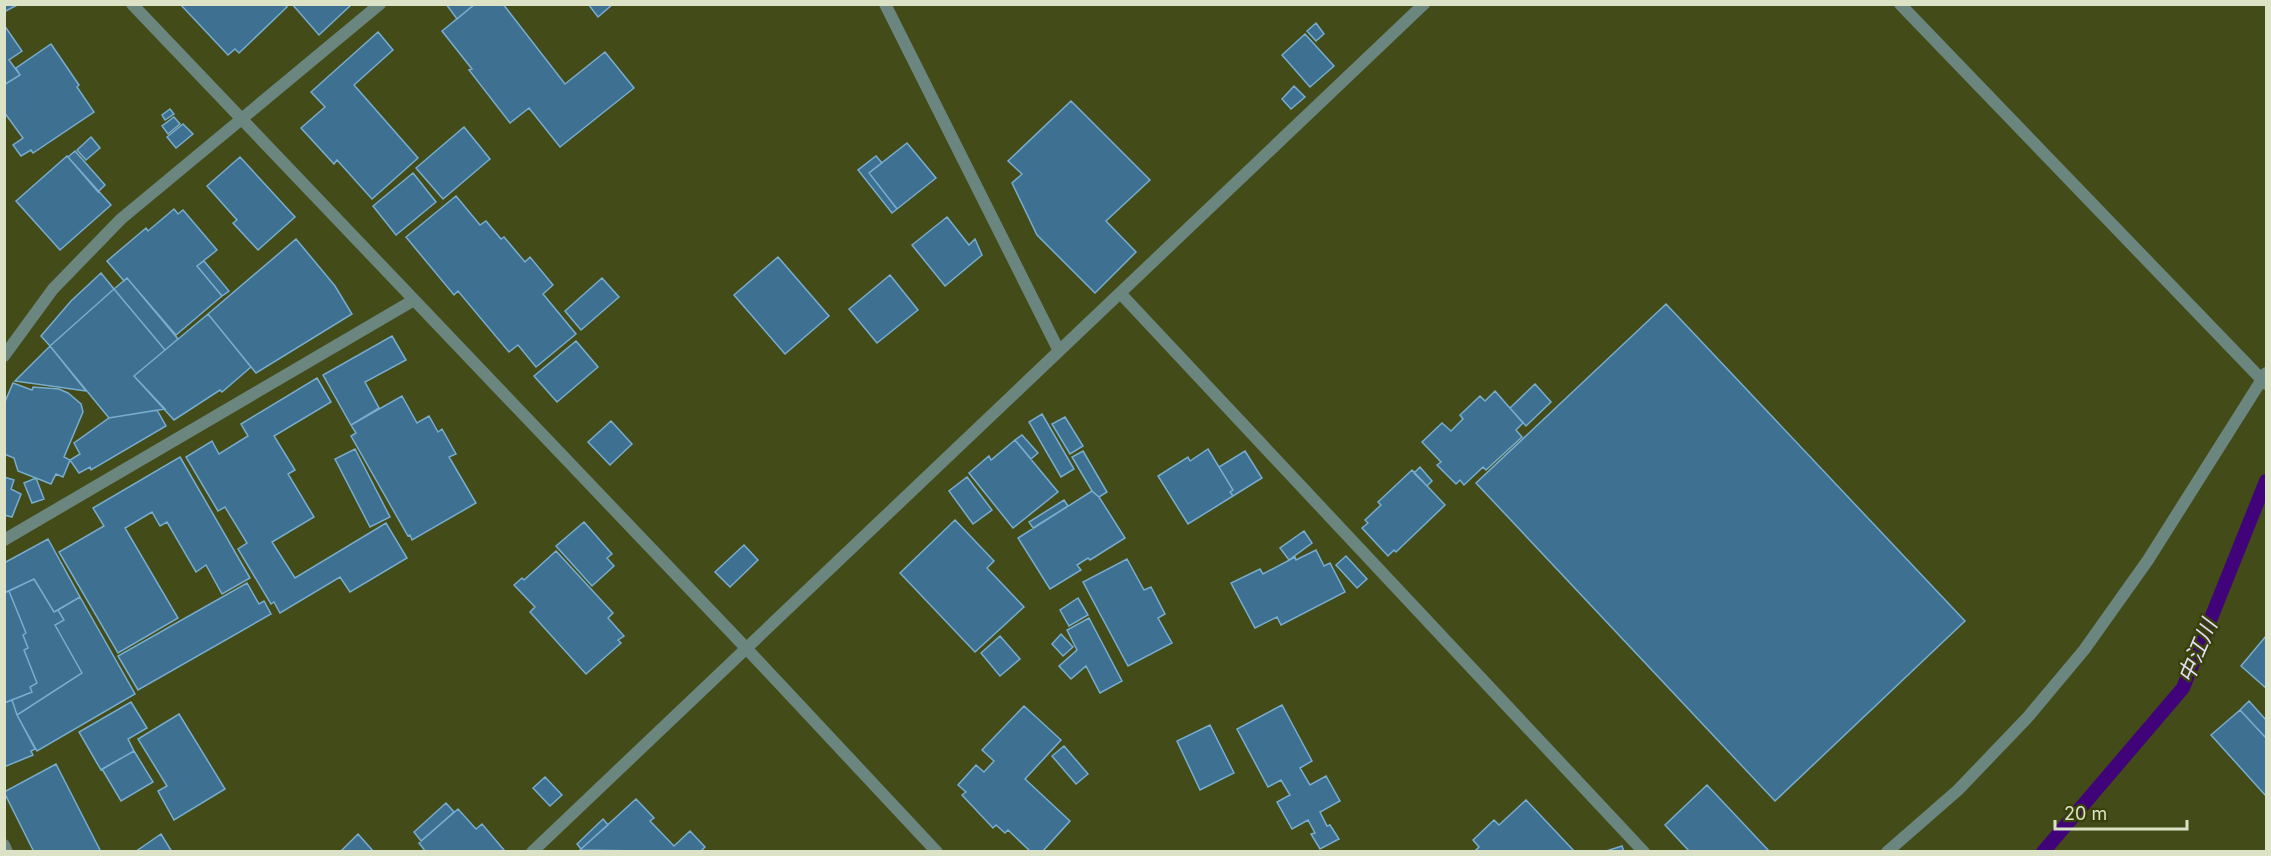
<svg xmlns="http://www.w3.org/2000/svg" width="2271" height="856" font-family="Inter,'Noto Sans JP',sans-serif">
<rect width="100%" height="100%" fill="#434c18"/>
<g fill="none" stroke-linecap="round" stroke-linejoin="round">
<path stroke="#400379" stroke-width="14" d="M 2043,852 L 2183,688 L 2266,481"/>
</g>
<path fill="#3d7091" stroke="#78add0" stroke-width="1.5" d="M 4,4 L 19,4 L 4,12 Z
M 180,4 L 285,4 L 287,7 L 239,53 L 235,49 L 228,55 Z
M 292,4 L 352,4 L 319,35 Z
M 446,4 L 475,4 L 457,19 Z
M 475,4 L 503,4 L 565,84 L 605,52 L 634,88 L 560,147 L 529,108 L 510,123 L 469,70 L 472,69 L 442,31 Z
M 588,4 L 613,4 L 598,17 Z
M 1316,23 L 1324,34 L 1316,41 L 1307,31 Z
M 4,25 L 22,51 L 9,60 L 20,75 L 4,85 Z
M 378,32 L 393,50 L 354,85 L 418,158 L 372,199 L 337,160 L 334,164 L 301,128 L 325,107 L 311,92 Z
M 1305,34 L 1334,66 L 1310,87 L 1282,55 Z
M 51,44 L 79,85 L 77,87 L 94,112 L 33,153 L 31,150 L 21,156 L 13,145 L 23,138 L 4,112 L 4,85 L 20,75 L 16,68 Z
M 1294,86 L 1305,97 L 1291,109 L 1282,99 Z
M 1071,101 L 1150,180 L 1106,221 L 1136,252 L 1095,293 L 1037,235 L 1012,183 L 1022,174 L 1008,161 Z
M 170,109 L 174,114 L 165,120 L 162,115 Z
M 174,117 L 180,124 L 168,134 L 162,126 Z
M 183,124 L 193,134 L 176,148 L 167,137 Z
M 464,127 L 490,159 L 443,199 L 416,168 Z
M 91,137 L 100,148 L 86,160 L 77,150 Z
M 907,143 L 936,178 L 897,209 L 869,173 Z
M 75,151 L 105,185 L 98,192 L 68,157 Z
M 67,156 L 111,205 L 60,250 L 16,201 Z
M 876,156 L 882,163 L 869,173 L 897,209 L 892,213 L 858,170 Z
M 240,157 L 295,217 L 258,250 L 233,223 L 237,220 L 207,186 Z
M 413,173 L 436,202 L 396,235 L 373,206 Z
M 456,196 L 480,225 L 486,221 L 501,239 L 504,237 L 525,262 L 530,257 L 553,285 L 543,294 L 576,334 L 536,367 L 518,345 L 509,352 L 458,291 L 454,295 L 406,237 Z
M 174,209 L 178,214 L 183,210 L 217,250 L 197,266 L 222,296 L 176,335 L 127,278 L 124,281 L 107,261 L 146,228 L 148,231 Z
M 947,217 L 969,245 L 975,239 L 982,255 L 945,286 L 912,245 Z
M 296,239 L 335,286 L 352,314 L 256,373 L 208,314 Z
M 778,257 L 829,316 L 785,354 L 734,295 Z
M 204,261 L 229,291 L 222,296 L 197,266 Z
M 101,273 L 114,289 L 50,346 L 41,336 L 71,301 Z
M 890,275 L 918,310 L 877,343 L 849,309 Z
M 127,278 L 178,339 L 165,350 L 114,289 Z
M 602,278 L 619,297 L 581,330 L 565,311 Z
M 114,289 L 165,350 L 134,376 L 165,409 L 109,418 L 50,346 Z
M 1666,304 L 1965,621 L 1775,801 L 1476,483 Z
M 208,314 L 251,367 L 222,392 L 220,390 L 174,420 L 134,376 Z
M 392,336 L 406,360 L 365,382 L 379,408 L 351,425 L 323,375 Z
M 576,341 L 598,367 L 557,402 L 534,376 Z
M 50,346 L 86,391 L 15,381 Z
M 317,378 L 331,402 L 274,436 L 295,470 L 288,474 L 314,517 L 272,542 L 295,578 L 386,523 L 407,558 L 350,592 L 340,577 L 280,613 L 274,602 L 271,604 L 238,549 L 247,543 L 225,507 L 218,511 L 186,457 L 212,441 L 219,454 L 248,436 L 241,424 Z
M 13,383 L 32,390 L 33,387 L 59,389 L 68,393 L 81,404 L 83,412 L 64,457 L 70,460 L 63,477 L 56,474 L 51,484 L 18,471 L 14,458 L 4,454 L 4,404 Z
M 1535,384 L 1551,402 L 1526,426 L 1510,408 Z
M 1495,391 L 1523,423 L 1516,430 L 1522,437 L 1486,470 L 1483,467 L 1464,485 L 1460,480 L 1456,484 L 1437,465 L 1441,462 L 1422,442 L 1442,423 L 1451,431 L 1463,419 L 1460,415 L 1480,396 L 1485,401 Z
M 402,396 L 417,423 L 429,416 L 438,432 L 442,429 L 456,454 L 449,457 L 476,503 L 412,540 L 410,535 L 408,536 L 351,436 L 356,433 L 351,425 Z
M 157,410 L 166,426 L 91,470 L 90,467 L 79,473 L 70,460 L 80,454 L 74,443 L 109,418 Z
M 1042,414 L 1074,469 L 1061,477 L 1029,422 Z
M 1065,417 L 1083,446 L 1070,454 L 1052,424 Z
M 611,421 L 632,444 L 610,465 L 588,442 Z
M 1022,435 L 1038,453 L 1031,459 L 1015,440 Z
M 1015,440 L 1058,492 L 1013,528 L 969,473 L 989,456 L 991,460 Z
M 355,449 L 390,517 L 370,527 L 335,459 Z
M 1208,449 L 1233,490 L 1230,492 L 1233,496 L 1188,524 L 1158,476 L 1188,457 L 1190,461 Z
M 1083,451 L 1107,492 L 1099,497 L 1092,491 L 1072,457 Z
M 1245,451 L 1262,478 L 1233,496 L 1230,492 L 1233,490 L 1219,467 Z
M 180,457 L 250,578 L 222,594 L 206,565 L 196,572 L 167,522 L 160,526 L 152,512 L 125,528 L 178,618 L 118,653 L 59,552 L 104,526 L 93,508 Z
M 1420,467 L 1432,481 L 1427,486 L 1414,473 Z
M 1412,470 L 1445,505 L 1396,552 L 1394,550 L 1388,556 L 1362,528 L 1368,523 L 1365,520 L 1381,505 L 1378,502 Z
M 4,477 L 14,480 L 11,489 L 21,494 L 12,517 L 4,515 Z
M 967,477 L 992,510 L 973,524 L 949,491 Z
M 36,478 L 44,499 L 32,503 L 24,483 Z
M 1092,491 L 1099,497 L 1125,538 L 1090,560 L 1088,558 L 1077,565 L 1081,570 L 1050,589 L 1018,538 Z
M 1064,500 L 1068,506 L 1033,528 L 1029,522 Z
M 955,520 L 994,561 L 987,568 L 1024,607 L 975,652 L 900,573 Z
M 584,522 L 612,554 L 607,558 L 614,566 L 592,586 L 556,546 Z
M 1304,531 L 1312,543 L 1289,560 L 1280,548 Z
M 48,539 L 80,597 L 54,612 L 34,579 L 4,593 L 4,563 Z
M 744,545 L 758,560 L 730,587 L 715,572 Z
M 1316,550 L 1324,566 L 1330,563 L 1345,592 L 1281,625 L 1277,617 L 1255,628 L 1231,583 L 1260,569 L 1263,574 L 1295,557 L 1296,560 Z
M 556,551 L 613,613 L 608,618 L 624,636 L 618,640 L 621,643 L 586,674 L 530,612 L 535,607 L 514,585 L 522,578 L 524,580 Z
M 1346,556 L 1367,579 L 1357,588 L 1336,565 Z
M 1127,559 L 1144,590 L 1151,587 L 1165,614 L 1158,618 L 1172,643 L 1128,666 L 1083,582 Z
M 34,579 L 54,612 L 58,610 L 64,620 L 55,625 L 82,673 L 17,715 L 12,700 L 32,692 L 30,687 L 37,683 L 24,650 L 28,648 L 23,635 L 26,633 L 9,591 Z
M 247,583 L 259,604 L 264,601 L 271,614 L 138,690 L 118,656 Z
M 9,591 L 26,633 L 23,635 L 28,648 L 24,650 L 37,683 L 30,687 L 32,692 L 4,703 L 4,593 Z
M 80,597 L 135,694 L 37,751 L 17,715 L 82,673 L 55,625 L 64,620 L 58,610 Z
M 1078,598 L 1088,615 L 1069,626 L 1060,610 Z
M 1089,618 L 1122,681 L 1100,693 L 1086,666 L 1071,679 L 1059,666 L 1077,650 L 1067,630 Z
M 1061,634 L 1073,647 L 1063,656 L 1052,644 Z
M 1000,636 L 1020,659 L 1000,676 L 981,653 Z
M 2266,636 L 2266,688 L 2241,666 Z
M 12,700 L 17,715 L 35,749 L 31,751 L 33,755 L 4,767 L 4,703 Z
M 2249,701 L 2266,720 L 2266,738 L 2240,710 Z
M 131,702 L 147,728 L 128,739 L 134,751 L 101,770 L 79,732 Z
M 1282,705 L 1312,761 L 1300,768 L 1310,785 L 1326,776 L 1340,801 L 1320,812 L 1327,826 L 1330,825 L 1339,839 L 1320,849 L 1311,834 L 1315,833 L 1308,820 L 1292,829 L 1277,802 L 1290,795 L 1281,780 L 1268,787 L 1237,729 Z
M 1024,706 L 1061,740 L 1025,779 L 1070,821 L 1042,852 L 1031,852 L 1008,830 L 1005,833 L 996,825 L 993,828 L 962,795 L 966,792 L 958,785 L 976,765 L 984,772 L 994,761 L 982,750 Z
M 2240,710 L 2266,738 L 2266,796 L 2211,735 Z
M 179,714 L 225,789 L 174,820 L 158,791 L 167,786 L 138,739 Z
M 1210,725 L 1234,773 L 1200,790 L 1177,741 Z
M 1064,746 L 1088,774 L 1076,784 L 1052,756 Z
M 134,751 L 153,782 L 121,801 L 102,769 Z
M 56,764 L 101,852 L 34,852 L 4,792 Z
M 545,777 L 562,795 L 550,806 L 533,788 Z
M 1707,785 L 1770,852 L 1690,852 L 1665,825 Z
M 636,799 L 654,818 L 650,821 L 674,846 L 690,831 L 705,847 L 700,852 L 580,850 Z
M 1526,800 L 1575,852 L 1474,852 L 1479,847 L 1473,840 L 1494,820 L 1499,825 Z
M 446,803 L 454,812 L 421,841 L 414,832 Z
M 458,809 L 476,829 L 482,824 L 504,850 L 502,852 L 426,852 L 419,843 Z
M 603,819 L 608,825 L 581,849 L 577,844 Z
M 161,834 L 172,852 L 135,852 Z
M 358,834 L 374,852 L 340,852 Z
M 1622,846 L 1624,852 L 1607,852 L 1606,851 Z"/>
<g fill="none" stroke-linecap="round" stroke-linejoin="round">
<path stroke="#6a867f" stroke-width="12" d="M 885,4 L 1059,351
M 1900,4 L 2266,384
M 1121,294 L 1644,852
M 4,356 L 53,289 L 121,219 L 380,4
M 4,540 L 414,300
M 4,845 L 7,852
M 532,852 L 1424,4"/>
<path stroke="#6a867f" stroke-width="12" d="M 132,4 L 747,649 L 937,852
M 1887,852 L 1958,790 L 2027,718 L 2084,650 L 2148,560 L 2266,373"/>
</g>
<g text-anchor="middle" stroke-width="5" stroke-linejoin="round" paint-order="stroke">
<g font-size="22" font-style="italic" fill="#e5ddf9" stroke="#39410a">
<text transform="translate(2197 651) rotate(-67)" y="8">中江川</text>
</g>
</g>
<rect width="2271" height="856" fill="none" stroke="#dbe2c6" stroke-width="12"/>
<path d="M2055 820v9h132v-9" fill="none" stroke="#dbe2c6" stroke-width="3"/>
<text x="2064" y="820" font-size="18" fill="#dbe2c6" stroke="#39410a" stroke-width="4.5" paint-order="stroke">20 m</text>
</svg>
